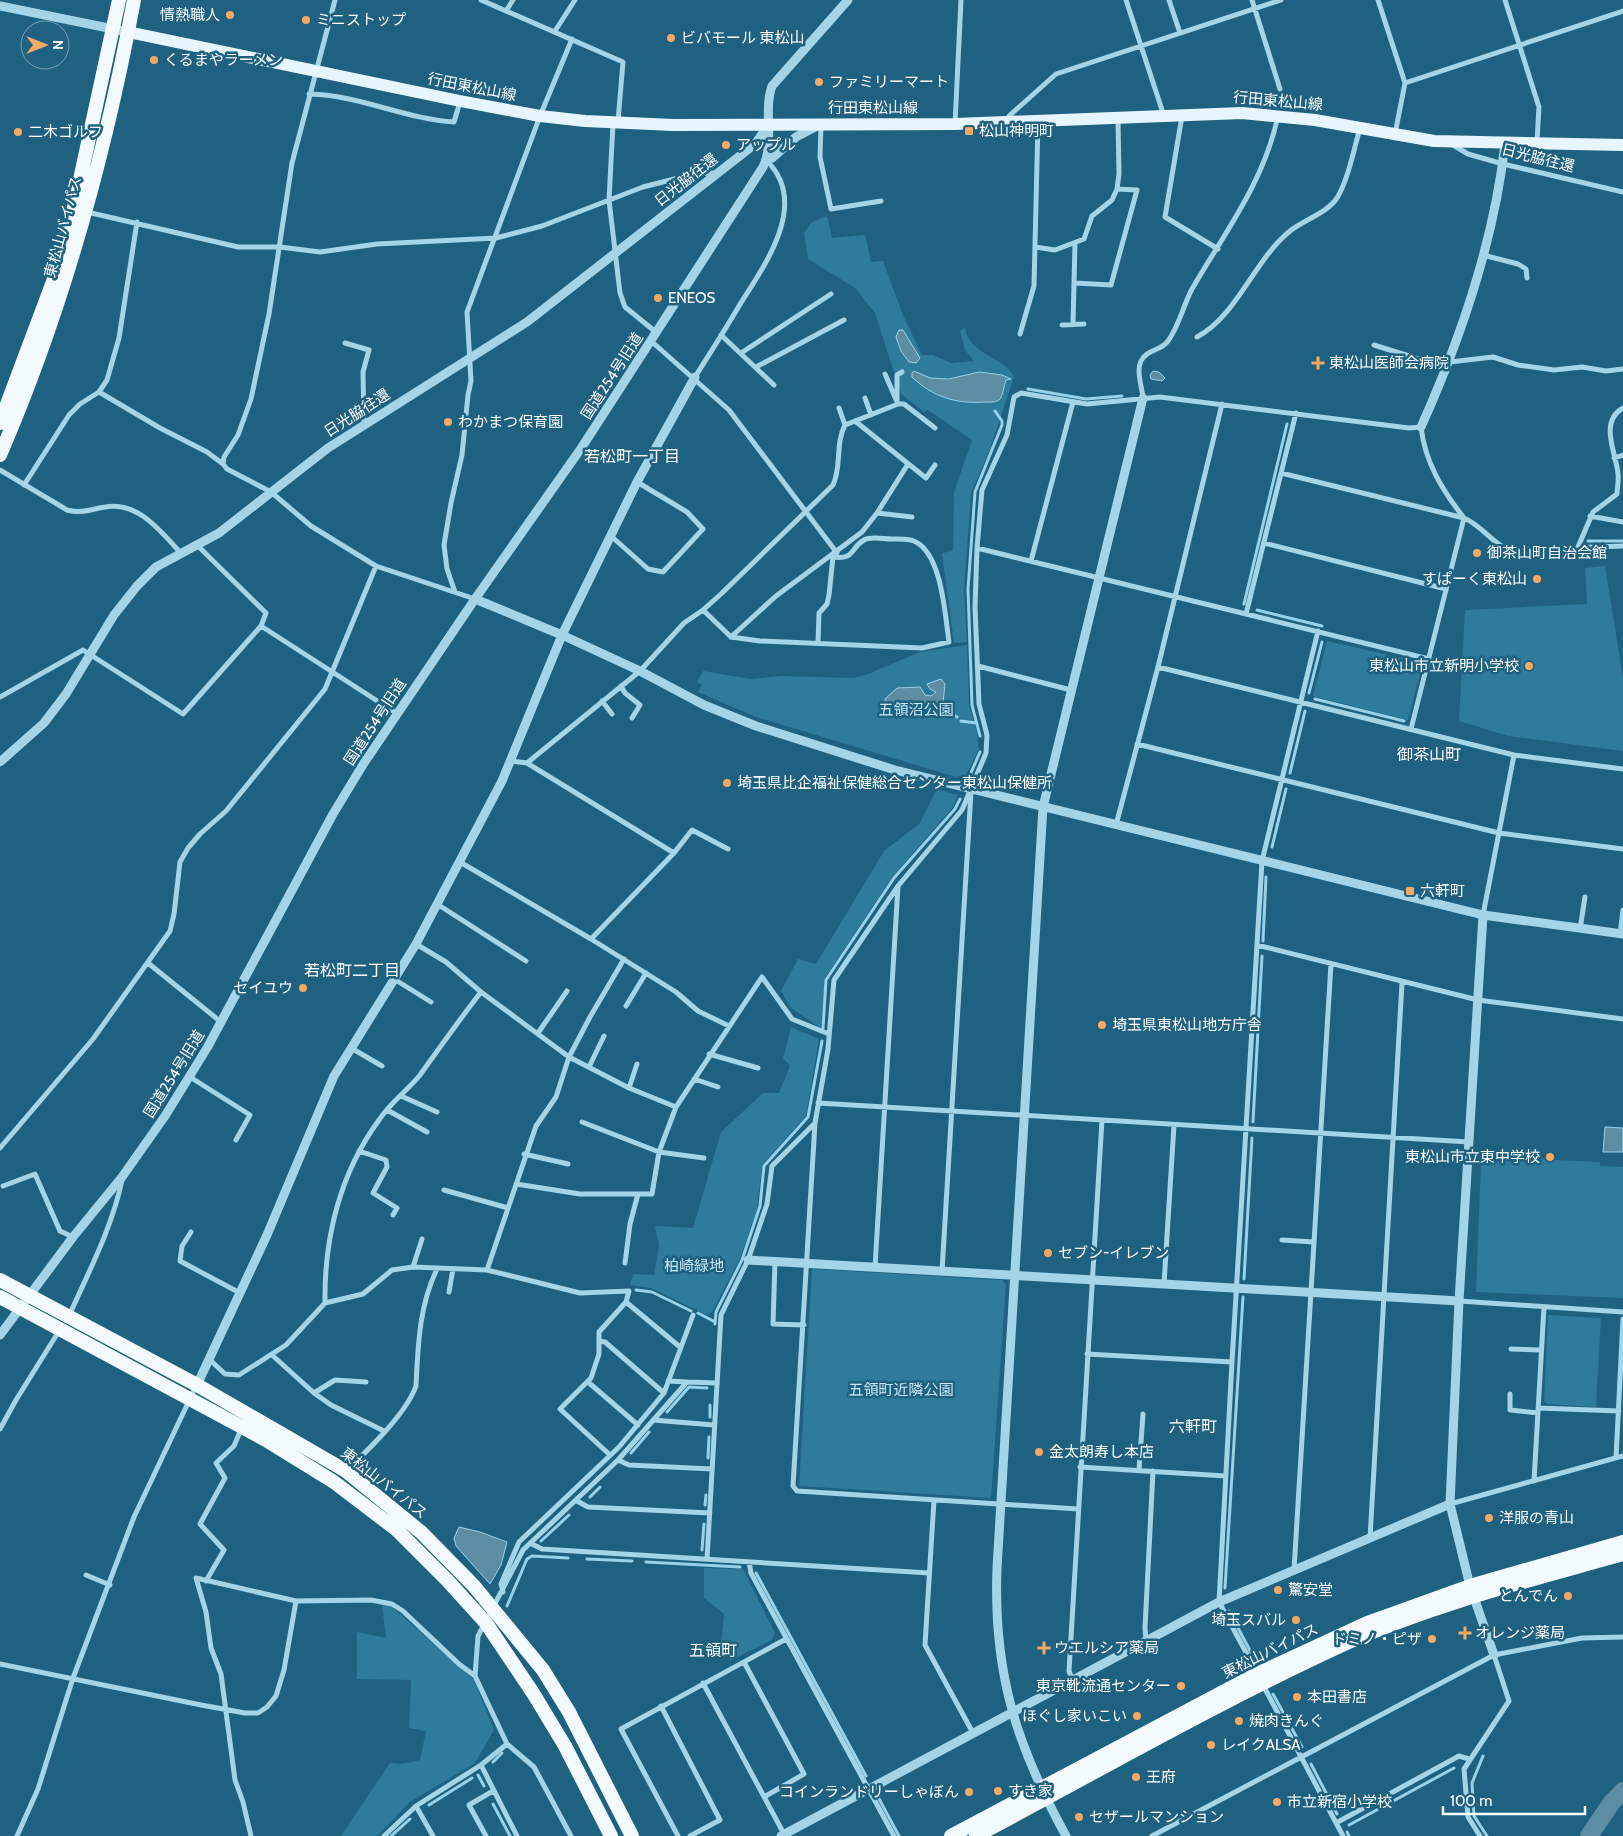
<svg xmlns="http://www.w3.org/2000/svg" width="1623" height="1836" font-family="Cabin,'Noto Sans JP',sans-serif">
<rect width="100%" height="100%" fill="#1f6180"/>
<path fill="#2e7b9c" d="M 827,216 L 832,238 L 865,235 L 871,262 L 883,261 L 903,315 L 922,355 L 933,355 L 951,363 L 974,361 L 965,350 L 960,331 L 965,327 C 968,355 1004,356 1014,377 L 990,449 L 971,493 L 964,590 L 967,642 L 954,643 L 942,553 L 953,551 L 954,492 L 972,440 L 928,410 L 924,412 L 901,394 L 875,313 L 855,288 L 808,259 L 804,233 L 812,222 Z
M 1605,566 L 1623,678 L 1623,751 L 1508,736 L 1459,721 L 1465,610 L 1587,604 L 1585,568 Z
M 1327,641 L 1423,663 L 1408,720 L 1313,696 Z
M 967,645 L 969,705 L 977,733 L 979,749 L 966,775 L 956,777 L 756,717 L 698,692 L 702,685 L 697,682 L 703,671 L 751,679 L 781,676 L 853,678 L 868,674 L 920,652 Z
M 937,789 L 958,795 L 953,807 L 893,876 L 825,978 L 821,1028 L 791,1008 L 781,991 L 798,959 L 816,964 L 884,851 L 920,823 Z
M 791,1027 L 819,1039 L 806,1116 L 762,1165 L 757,1209 L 740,1258 L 712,1312 L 707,1315 L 651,1288 L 630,1285 L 633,1274 L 654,1275 L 659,1245 L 655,1226 L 693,1228 L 721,1132 L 763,1093 L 779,1093 L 790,1066 L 783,1058 Z
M 1488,1157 L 1600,1162 L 1600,1166 L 1623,1167 L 1623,1298 L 1476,1292 L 1481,1164 L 1487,1164 Z
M 812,1269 L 1002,1280 L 1006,1285 L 991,1498 L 799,1486 Z
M 1548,1315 L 1601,1318 L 1596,1407 L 1547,1404 L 1544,1401 Z
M 704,1568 L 743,1569 L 775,1633 L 772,1640 L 730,1661 L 721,1645 L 724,1614 L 704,1598 Z
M 382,1605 L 391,1606 L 474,1680 L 494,1730 L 475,1763 L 410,1802 L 377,1836 L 341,1836 L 390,1763 L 401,1764 L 420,1760 L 426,1731 L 409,1728 L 411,1680 L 357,1679 L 357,1632 L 386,1638 Z"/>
<path fill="#5d8da3" stroke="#97d2ea" d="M 899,330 L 903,330 L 920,358 L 916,363 L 909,362 L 901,351 L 896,337 Z
M 914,371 L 930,378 L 949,379 L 979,372 L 1002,375 L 1011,379 L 1006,380 C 1004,385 1003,395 1000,399 C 996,403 989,402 984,402 C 956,404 933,397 912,377 L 912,373 Z
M 1153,371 L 1159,372 L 1165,378 L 1162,381 L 1151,379 L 1150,375 Z
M 941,679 L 945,684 L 943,703 L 954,710 L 955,716 L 923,706 L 893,715 L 885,711 L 885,699 L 897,688 L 920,687 L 925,695 L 931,696 L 936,692 L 930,689 L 927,684 Z
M 1605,1127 L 1623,1128 L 1623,1152 L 1603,1152 Z
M 459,1527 L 480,1532 L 507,1542 L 501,1565 L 490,1584 L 456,1546 L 454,1538 Z"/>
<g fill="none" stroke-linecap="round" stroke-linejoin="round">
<path stroke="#97d2ea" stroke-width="3" d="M 1028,389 L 1086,399 L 1122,396
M 1588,541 L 1623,541
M 1244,604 L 1287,424
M 1257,610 L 1322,626
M 1309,693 L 1322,642
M 1315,699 L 1404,721
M 955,716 L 957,717
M 961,721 L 976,723
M 980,736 L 972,705 L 968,589 L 975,492 L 1002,425 L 1002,421 L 995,411
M 1290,773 L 1305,711
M 970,775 L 980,752
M 1272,847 L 1286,789
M 1263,941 L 1266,877
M 823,1028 L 826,980 L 894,878 L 955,809 L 960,799
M 1253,1122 L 1262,956
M 1244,1279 L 1252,1138
M 636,1290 L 652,1292 L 691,1311
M 698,1313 L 715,1322
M 715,1324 L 716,1312 L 742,1260 L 760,1206 L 764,1166 L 808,1117 L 822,1041
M 667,1412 L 689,1387 L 707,1388
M 710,1417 L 710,1405
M 631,1453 L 649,1432
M 708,1458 L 709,1437
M 590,1497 L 600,1487
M 705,1505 L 706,1495
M 541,1541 L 569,1515
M 702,1550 L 704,1524
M 587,1559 L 632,1561
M 646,1562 L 740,1567
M 756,1573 L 866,1776
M 1225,1588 L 1243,1297
M 507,1606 L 527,1559 L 532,1556 L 568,1558
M 1229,1611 L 1255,1660
M 1273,1694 L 1302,1747
M 1483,1756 L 1472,1783 L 1474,1816 L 1487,1836
M 493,1762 L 502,1753
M 1311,1764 L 1337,1814
M 478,1775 L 484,1786
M 878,1797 L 899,1836
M 493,1804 L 510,1836
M 429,1805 L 472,1778
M 1349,1825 L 1454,1768
M 1347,1832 L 1349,1836
M 391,1836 L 410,1819"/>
<path stroke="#5d8da3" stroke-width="18" d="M 1589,1836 L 1612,1802 L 1623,1791"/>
<path stroke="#a4d4e8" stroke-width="5" d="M 335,0 L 292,163 L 269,314 L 251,399 L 238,435 L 224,457 L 223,464 L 227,469 L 271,492 L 311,526 L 376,566 L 475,599
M 481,0 L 623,62 L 618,121
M 1126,0 L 1164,116
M 1169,0 L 1180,33
M 1252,0 L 1280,89
M 1378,0 L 1405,83 L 1395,134
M 1505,0 L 1539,107 L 1537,141
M 506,11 L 513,0
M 555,31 L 575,0
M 1405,83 L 1623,11
M 309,94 C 359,95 405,119 454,122 L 460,102
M 1182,116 L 1165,217 L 1218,249
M 1009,122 L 1009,116 L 1056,74 L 1281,0
M 613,124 L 609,200 L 620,293 L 625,307 L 657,333
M 955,124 L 961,0
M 821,125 L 820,157 L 831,209 L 881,201
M 1453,145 L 1468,154 L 1503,164 L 1623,192
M 87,212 L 238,247 L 280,247 L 320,252 L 377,244 L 496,238 L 542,226 L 643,187 L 694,174 L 715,173
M 1035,247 L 1055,250 L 1084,239 L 1092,216 L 1112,200 L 1117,189 L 1119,174 L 1118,119
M 1483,255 L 1518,264 L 1526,269 L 1527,278
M 1075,283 L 1111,285 L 1137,190 L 1117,189
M 1073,324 L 1075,243
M 1062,325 L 1084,324
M 1020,334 L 1034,286 L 1038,122
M 721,335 L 774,385
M 1197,337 C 1237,316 1254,260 1290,231 C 1305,219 1326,214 1337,198 C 1348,180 1354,149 1360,128
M 651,341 L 729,410 L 837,553
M 345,343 L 369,350 L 363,372 L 364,424
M 1374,345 L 1447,368
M 741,353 L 831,294
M 1450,362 L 1493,357 L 1518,365 L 1554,370 L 1582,367 L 1606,371 L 1623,369
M 756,367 L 844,320
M 885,374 L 898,404
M 695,377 C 710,353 725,330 739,306 C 764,266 811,203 766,160
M 99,392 L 160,428 L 207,452 L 223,464
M 865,398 L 871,415
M 1143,398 C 1142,387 1136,371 1141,361 C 1147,349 1161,351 1168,341 C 1179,326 1183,306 1192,289 C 1225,232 1264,182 1278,116
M 897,400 L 897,375 L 902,372
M 839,408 L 845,425
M 855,421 L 926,478 L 935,465
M 1614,458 L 1623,455
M 0,470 L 67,510 C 80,514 92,509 105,507 C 138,501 160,531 180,552
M 1281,473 L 1464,518 C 1481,525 1491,542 1508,550 L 1623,546
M 24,485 L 69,415 L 80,404 L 99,392 L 107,380 L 119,338 L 137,222
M 877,513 L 912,517
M 1590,516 L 1623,522
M 611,536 L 648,569 L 663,572 L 703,529 L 687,512 L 637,482
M 1264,543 L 1446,589
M 1578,547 L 1593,512 L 1617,494 C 1617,488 1619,481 1618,474 C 1617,455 1598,422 1623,408
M 977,548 L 1429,659
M 1031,561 L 1073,402
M 455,592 L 447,569 L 444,545 L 451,503 L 462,455 L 468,395 L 471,381 L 467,312 L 540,116 L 572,39
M 703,610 L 731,637 L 760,641 L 922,648 L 949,642 C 945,615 942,553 914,541 C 907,538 897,539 891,539 C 883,539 871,536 864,540 C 850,548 855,560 833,557 L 829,595 L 827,604 L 819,613 L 818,643
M 1246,614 L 1296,413
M 261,626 L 396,713
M 731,637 L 776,596 L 862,532 L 877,513 L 908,464
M 978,666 L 1071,690
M 1158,667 L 1514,755 L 1623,769
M 621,686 L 625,693 L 640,705 L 632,718
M 0,697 L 83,650 L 183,714 L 261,626 L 266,613 L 197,545
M 602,701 L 612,714
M 1411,729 L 1464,518
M 1137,744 L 1499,833 L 1623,849
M 511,761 L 527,763 L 640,671 L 684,623 L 703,610 L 721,594 L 833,485 C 842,466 835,444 845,425 L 898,404 L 904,404 L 935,428
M 527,763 L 674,853
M 1116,825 L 1158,667 L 1222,404
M 460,862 L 591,939 L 676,992 L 698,1011 L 729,1026
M 437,904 L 526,961
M 1483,915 L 1514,755
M 1580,929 L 1585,897
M 1620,934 L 1623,910
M 591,939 L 674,853 L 692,830 L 728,849
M 416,944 L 446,962 L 481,992 L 569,1057 L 629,1088 L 676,1107
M 1257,945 L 1478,1000 L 1623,1019
M 148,963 L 221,1022
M 394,979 L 431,1002
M 626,1006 L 646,973
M 538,1033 L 567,991
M 351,1048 L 382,1066
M 709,1054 L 758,1068
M 589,1067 L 604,1036
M 190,1077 L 250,1115 L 236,1140
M 694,1079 L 718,1087
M 629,1088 L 637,1064
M 401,1096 L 437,1112
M 818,1103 L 1469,1142
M 387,1110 L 427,1132
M 582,1122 L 659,1152 L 704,1158
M 0,1148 L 93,1039 L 170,931 L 174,914 L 180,862 L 188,848 L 200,834 L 226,811 L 325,689 L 376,566
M 359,1151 L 386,1160 L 387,1167 L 373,1193 L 397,1208 L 393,1215
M 524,1154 L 568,1164
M 516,1184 L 580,1194 L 652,1194 L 659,1152 L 676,1107 L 762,977 L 792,1019 L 829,1034
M 3,1186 L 35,1174 L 60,1231 L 73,1237
M 444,1190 L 508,1208
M 191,1232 L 182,1246 L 180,1261 L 240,1293
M 1282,1240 L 1314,1242
M 775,1261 L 773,1324 L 804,1325
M 625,1263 L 630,1224 L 638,1194
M 413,1267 L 422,1239
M 875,1267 L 898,886
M 487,1270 L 536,1126 L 556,1097 L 569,1057 L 590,1017 L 624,959
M 942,1271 L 971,792
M 1164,1284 L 1174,1125
M 449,1292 L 453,1269
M 1459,1301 L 1623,1312
M 626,1302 L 680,1347
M 325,1303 C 324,1238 340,1173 379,1120 C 390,1103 407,1091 420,1075 C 440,1047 460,1019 481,992
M 69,1316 C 89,1271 112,1228 122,1180
M 599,1341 L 605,1342 L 664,1393
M 1511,1349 L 1541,1350
M 1087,1354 L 1232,1362
M 272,1355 L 314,1393 L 331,1405 L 384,1431
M 209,1359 L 225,1374 L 239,1375 L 286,1345 L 325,1303 L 363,1294 L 392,1270 L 413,1267 L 487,1270 L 580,1293 L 629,1291 L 626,1302 L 599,1332 L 599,1354 L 591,1378 L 560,1409 L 610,1455
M 668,1381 L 687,1382
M 588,1382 L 638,1425
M 314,1393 L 335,1380 L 366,1382
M 1510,1394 L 1510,1410 L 1538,1413
M 1538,1408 L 1619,1411
M 653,1420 L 714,1425
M 0,1429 L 16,1400 L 59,1331
M 1616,1458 L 1623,1319
M 618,1460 L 629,1465 L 712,1469
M 1080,1467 L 1226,1476
M 1139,1470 L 1143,1414
M 346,1471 C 368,1450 406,1414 416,1386 C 418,1346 419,1306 437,1269
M 1534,1481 L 1544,1307
M 934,1500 L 925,1645 L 973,1733
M 577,1501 L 588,1507 L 710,1513
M 1450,1504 L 1623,1456
M 1078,1509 L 797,1491 L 793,1486 L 815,1123 L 828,1049 L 834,980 L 898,886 L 962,810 L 986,753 L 987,735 L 979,704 L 975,607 L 977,548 L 982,490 L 1007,435 L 1014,397 L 1021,393 L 1087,404 L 1160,397 L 1409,428 L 1421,427 C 1425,462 1442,490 1464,518
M 1370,1538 L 1402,983
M 530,1543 L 542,1549 L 929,1573
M 707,1559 L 721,1315 L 748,1260 L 767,1204 L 772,1166 L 815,1123
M 749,1562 L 751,1573 L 894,1836
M 1294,1570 L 1331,964
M 86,1575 L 110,1585
M 196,1578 L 296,1601 L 371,1600 L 392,1604 L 403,1611 L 459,1664 L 475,1676
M 196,1578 L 206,1612 L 211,1648 L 221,1674 L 235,1780 L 243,1802 L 251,1836
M 206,1581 L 224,1550 L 200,1524 L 225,1478 L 216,1463 L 234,1446 L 242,1427
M 503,1592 L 501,1584 L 519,1542 L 619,1447 L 664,1393 L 693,1315
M 1146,1640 L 1145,1628 L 1153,1471
M 744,1662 L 804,1774 L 764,1797
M 0,1664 L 201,1705 L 245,1713 L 258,1713 L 267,1707 L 276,1696 L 284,1670 L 296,1601
M 1257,1673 L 1219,1602 L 1232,1362 L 1262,861 L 1318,631
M 1072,1679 L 1069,1671 L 1102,1120
M 703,1683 L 784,1834
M 1263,1685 L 1343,1836
M 661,1706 L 720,1820 L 690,1836
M 507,1744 L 475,1676 L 478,1636 L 523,1550 L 618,1460 L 687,1382 L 717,1383
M 481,1765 L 517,1836
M 416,1806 L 433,1836
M 1336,1823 L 1459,1756 L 1469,1759
M 17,1836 L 38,1789 L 73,1678 L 134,1517 L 196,1386
M 384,1836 L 416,1806 L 481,1765 L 507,1744 L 534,1767 L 571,1836
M 486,1836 L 469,1805 L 493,1791
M 678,1836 L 621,1729 L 786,1639
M 1152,1836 L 1494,1655 L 1582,1638 L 1623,1637
M 1480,1836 L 1468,1817 L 1464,1769 L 1509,1701 L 1494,1655"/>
<path stroke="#a4d4e8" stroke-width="9" d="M 0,6 L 128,32
M 766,160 L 772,158 L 796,137 L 819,125
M 1421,427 C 1461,338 1494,241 1505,144
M 475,599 L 562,635 L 640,671 L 704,705 L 756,726 L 895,770 L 1483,915 L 1623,934
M 0,762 L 44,723 L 66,694 L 114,615 L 137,586 L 156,567 L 219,533 L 328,448 L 527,322 L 755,144 L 767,127
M 1483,915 L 1459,1301 L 1450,1504 L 1470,1586 L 1494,1655
M 748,1260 L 1459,1301
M 0,1335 L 73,1237 L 122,1177 L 165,1116 L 207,1048 L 333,814 L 364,763 L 475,599 L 582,447 L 763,167 C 775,143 763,111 772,86 L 848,0
M 197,1385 L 267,1235 L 334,1076 L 416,944 L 502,781 L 562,635 L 637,482 L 695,377
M 781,1836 L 1219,1602 L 1450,1504
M 1066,1836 C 1016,1745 993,1672 997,1568 L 1043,807 L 1143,398"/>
<path stroke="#e6f5fe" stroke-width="12" d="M 128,32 L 460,101 L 540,116 L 585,121 L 673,125 L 955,124 L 1242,113 L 1315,120 L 1434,141 L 1623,145"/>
<path stroke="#f2fafe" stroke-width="14" d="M 0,423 L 54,279 L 74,207 L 119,0
M 0,455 C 63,309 105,156 134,0
M 0,1280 L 197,1385 L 346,1471 L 421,1532 L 474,1586 L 543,1670 L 569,1712 L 632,1836
M 0,1297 L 266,1440 L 334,1482 L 397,1530 L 447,1580 L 486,1623 L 533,1693 L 565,1746 L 611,1836
M 951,1836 L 1257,1674 L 1367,1623 L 1470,1586 L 1623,1542
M 976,1836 C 1100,1770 1222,1700 1349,1642 C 1437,1603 1531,1580 1623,1554"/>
</g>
<g fill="#f7a863" stroke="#1f6180" stroke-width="2">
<circle cx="230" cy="15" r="5"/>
<circle cx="306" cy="20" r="5"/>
<circle cx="671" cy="38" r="5"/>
<circle cx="154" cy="60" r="5"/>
<circle cx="819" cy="82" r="5"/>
<rect x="964" y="126" width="10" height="10" rx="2.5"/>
<circle cx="18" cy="132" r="5"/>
<circle cx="726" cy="145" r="5"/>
<circle cx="658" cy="298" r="5"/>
<path d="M1315.5 355.5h5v5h5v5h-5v5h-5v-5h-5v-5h5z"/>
<circle cx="448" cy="422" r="5"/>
<circle cx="1477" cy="553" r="5"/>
<circle cx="1537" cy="579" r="5"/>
<circle cx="1529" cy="666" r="5"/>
<circle cx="727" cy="783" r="5"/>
<rect x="1405" y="886" width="10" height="10" rx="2.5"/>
<circle cx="303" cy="988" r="5"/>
<circle cx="1102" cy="1025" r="5"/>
<circle cx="1550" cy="1157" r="5"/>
<circle cx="1048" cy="1253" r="5"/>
<circle cx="1039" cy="1452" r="5"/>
<circle cx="1489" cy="1518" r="5"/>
<circle cx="1278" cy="1590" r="5"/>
<circle cx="1568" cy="1596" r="5"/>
<circle cx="1296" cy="1620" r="5"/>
<path d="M1462.5 1625.5h5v5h5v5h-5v5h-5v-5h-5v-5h5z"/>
<circle cx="1432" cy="1639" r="5"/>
<path d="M1041.5 1640.5h5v5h5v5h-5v5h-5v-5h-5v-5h5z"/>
<circle cx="1181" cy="1686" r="5"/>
<circle cx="1297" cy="1697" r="5"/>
<circle cx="1137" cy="1716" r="5"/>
<circle cx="1239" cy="1721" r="5"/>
<circle cx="1211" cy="1745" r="5"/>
<circle cx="1136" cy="1777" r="5"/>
<circle cx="998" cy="1791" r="5"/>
<circle cx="969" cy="1792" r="5"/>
<circle cx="1277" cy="1802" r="5"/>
<circle cx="1079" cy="1817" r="5"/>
</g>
<g text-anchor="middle" stroke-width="5" stroke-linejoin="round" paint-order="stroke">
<g font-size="15" fill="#fff" stroke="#1f6180" text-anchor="start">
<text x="220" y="20" text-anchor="end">情熱職人</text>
<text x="316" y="25">ミニストップ</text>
<text x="681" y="43">ビバモール 東松山</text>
<text x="164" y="65">くるまやラーメン</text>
<text x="829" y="87">ファミリーマート</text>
<text x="979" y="136">松山神明町</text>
<text x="28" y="137">二木ゴルフ</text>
<text x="736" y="150">アップル</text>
<text x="668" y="303">ENEOS</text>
<text x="1329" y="368">東松山医師会病院</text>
<text x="458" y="427">わかまつ保育園</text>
<text x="1487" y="558">御茶山町自治会館</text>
<text x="1527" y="584" text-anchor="end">すぱーく東松山</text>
<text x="1519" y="671" text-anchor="end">東松山市立新明小学校</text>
<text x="737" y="788">埼玉県比企福祉保健総合センター東松山保健所</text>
<text x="1420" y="896">六軒町</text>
<text x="293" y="993" text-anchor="end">セイユウ</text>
<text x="1112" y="1030">埼玉県東松山地方庁舎</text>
<text x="1540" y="1162" text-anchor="end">東松山市立東中学校</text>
<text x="1058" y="1258">セブン-イレブン</text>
<text x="1049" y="1457">金太朗寿し本店</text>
<text x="1499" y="1523">洋服の青山</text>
<text x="1288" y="1595">驚安堂</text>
<text x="1558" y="1601" text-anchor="end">とんでん</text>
<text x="1286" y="1625" text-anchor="end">埼玉スバル</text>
<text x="1475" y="1638">オレンジ薬局</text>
<text x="1422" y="1644" text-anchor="end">ドミノ・ピザ</text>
<text x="1054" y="1653">ウエルシア薬局</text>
<text x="1171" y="1691" text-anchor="end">東京靴流通センター</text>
<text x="1307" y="1702">本田書店</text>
<text x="1127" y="1721" text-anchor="end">ほぐし家いこい</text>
<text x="1249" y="1726">焼肉きんぐ</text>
<text x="1221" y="1750">レイクALSA</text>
<text x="1146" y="1782">王府</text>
<text x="1008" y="1796">すき家</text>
<text x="959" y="1797" text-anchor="end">コインランドリーしゃぼん</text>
<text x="1287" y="1807">市立新宿小学校</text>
<text x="1089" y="1822">セザールマンション</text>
</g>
<g font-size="15" fill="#fff" stroke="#1f6180">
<text transform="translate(472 87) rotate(11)" y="5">行田東松山線</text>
<text transform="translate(1278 101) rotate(5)" y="5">行田東松山線</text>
<text x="873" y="113">行田東松山線</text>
<text transform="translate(1538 158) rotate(14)" y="5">日光脇往還</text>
<text transform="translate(686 180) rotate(-38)" y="5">日光脇往還</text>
<text transform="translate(63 227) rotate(-75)" y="5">東松山バイパス</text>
<text transform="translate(612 376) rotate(-57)" y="5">国道254号旧道</text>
<text transform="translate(357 413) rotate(-33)" y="5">日光脇往還</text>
<text transform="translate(375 722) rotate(-57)" y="5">国道254号旧道</text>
<text transform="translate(174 1074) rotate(-58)" y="5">国道254号旧道</text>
<text transform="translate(384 1483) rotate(38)" y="5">東松山バイパス</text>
<text transform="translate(1270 1651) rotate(-26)" y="5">東松山バイパス</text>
</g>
<g font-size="15" fill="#c7e8f6" stroke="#1f6180">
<text x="916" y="715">五領沼公園</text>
<text x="694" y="1271">柏崎緑地</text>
<text x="901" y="1395">五領町近隣公園</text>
</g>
<g font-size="16" fill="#fff" stroke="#1f6180">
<text x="632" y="462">若松町一丁目</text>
<text x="1429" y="760">御茶山町</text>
<text x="352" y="976">若松町二丁目</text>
<text x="1193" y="1432">六軒町</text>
<text x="713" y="1656">五領町</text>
</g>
</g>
<g transform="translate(45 45) rotate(90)"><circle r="24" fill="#1f6180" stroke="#79a0b3"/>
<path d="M0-4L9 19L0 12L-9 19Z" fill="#f7a863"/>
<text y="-8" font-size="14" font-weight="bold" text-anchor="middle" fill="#ffffff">N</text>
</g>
<path d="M1443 1806v8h142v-8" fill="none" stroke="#ffffff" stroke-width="2.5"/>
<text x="1450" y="1806" font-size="15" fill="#ffffff" stroke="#1f6180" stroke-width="4" paint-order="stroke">100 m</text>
</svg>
